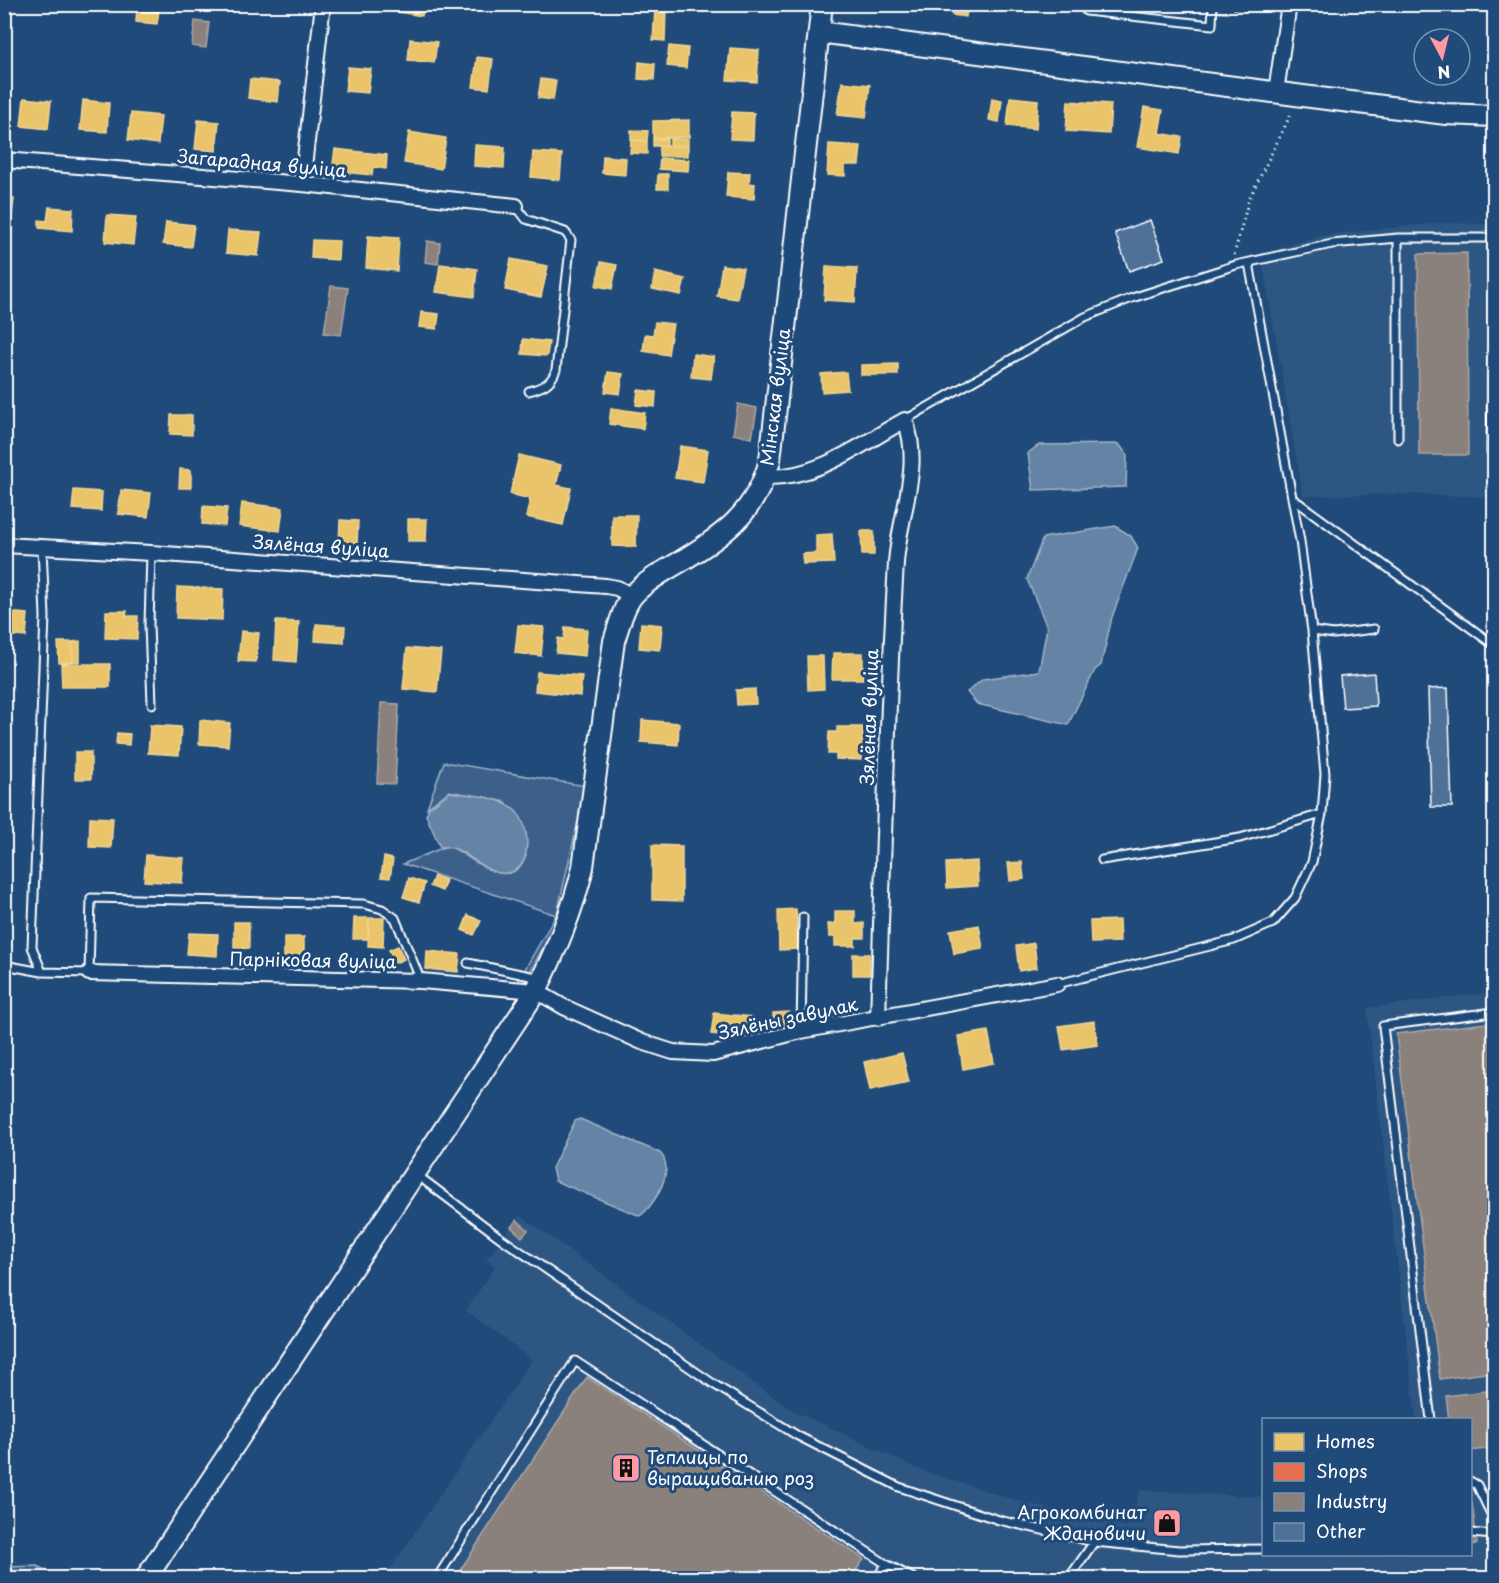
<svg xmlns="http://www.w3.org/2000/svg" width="1499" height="1583" font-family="'Playpen Sans',sans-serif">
<rect width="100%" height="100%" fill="#1f4a7a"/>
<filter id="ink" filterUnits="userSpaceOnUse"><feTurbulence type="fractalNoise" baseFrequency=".0167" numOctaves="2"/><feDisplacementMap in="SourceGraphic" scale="12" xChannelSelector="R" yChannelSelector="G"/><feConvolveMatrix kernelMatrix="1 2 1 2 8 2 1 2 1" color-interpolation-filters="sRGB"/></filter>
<g filter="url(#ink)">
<path fill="#2e5683" d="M 1439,223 L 1494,224 L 1494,497 L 1401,494 L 1303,496 L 1261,253 L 1326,235 Z
M 1494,992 L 1494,1578 L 384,1578 L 532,1360 L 466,1310 L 495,1267 L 486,1260 L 520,1215 L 792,1410 L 918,1469 L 1021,1502 L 1128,1527 L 1140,1490 L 1263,1497 L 1264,1554 L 1470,1554 L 1470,1420 L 1416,1419 L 1367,1008 Z"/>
<path fill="#3c618b" stroke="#9eb0c5" stroke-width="1.5" d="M 444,762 L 586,786 L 554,927 L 524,983 L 517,983 L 556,915 L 403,864 L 449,845 C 465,854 497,882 514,871 C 519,868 523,861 526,856 L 506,802 L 449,791 L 427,808 Z
M 37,1566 L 61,1578 L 5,1578 L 5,1567 Z"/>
<path fill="#6583a4" stroke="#a3b5c8" stroke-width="1.5" d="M 1119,444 L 1127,455 L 1126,487 L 1033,490 L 1028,453 L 1039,445 Z
M 1115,526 L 1131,536 L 1138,548 L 1112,617 L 1101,665 L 1095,670 L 1068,725 L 977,704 L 967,692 L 983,679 L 1039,671 L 1047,627 L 1027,579 L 1043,538 Z
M 450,792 C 473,796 508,795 521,818 C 530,834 531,870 507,873 C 483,877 465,843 440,847 L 426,815 L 429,808 Z
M 580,1119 L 660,1153 C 676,1169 655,1205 640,1216 L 555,1181 L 552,1168 L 575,1121 Z"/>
<path fill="#e9c46a" stroke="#f0d697" stroke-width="1.5" d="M 394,4 L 424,4 L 422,16 L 392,11 Z
M 953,4 L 968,4 L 966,17 L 952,15 Z
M 1235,4 L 1264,4 L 1264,11 L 1234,9 Z
M 137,7 L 159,10 L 157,24 L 136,22 Z
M 655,8 L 666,8 L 665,41 L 653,40 Z
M 410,39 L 437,42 L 434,63 L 408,60 Z
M 669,46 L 688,48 L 686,68 L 667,66 Z
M 730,48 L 759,50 L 757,82 L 727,80 Z
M 477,57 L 493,59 L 489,89 L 473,87 Z
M 639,62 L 655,64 L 654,80 L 638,79 Z
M 348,67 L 371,69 L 368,93 L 345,91 Z
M 250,79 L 280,82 L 278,102 L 248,98 Z
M 541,79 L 556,81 L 553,100 L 538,98 Z
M 842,82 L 870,85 L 866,118 L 837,115 Z
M 1010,97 L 1038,100 L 1036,129 L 1007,126 Z
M 24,98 L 51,101 L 48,129 L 21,126 Z
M 992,98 L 1002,100 L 999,122 L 989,120 Z
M 83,100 L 109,103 L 107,132 L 80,130 Z
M 1068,101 L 1111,104 L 1109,134 L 1066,131 Z
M 1144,107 L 1163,110 L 1159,133 L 1182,137 L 1179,154 L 1137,147 Z
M 732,112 L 754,113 L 753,140 L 730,139 Z
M 131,113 L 161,116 L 158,144 L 128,140 Z
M 198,120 L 219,122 L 216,151 L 195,149 Z
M 689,120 L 689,137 L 653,138 L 653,121 Z
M 631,130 L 648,131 L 647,141 L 631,140 Z
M 409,132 L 446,138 L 441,169 L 404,163 Z
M 653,139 L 667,139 L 667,146 L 653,146 Z
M 670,139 L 688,139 L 688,146 L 670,146 Z
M 631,140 L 647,141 L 647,154 L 630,153 Z
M 829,144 L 861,146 L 859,165 L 845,165 L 845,176 L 827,175 Z
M 475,145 L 505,147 L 504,168 L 474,166 Z
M 659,146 L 688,146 L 688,156 L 659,156 Z
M 335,149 L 387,155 L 386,169 L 373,167 L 372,175 L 332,171 Z
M 533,152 L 562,154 L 560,180 L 531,177 Z
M 603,156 L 626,158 L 625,175 L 602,173 Z
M 660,158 L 689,160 L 688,171 L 659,169 Z
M 728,172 L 750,173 L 749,183 L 755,184 L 754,199 L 726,197 Z
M 658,174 L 668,174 L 668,189 L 657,189 Z
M 4,198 L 14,199 L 11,224 L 4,224 Z
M 49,207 L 73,209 L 72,231 L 39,228 L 39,220 L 47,221 Z
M 107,215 L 136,217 L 133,245 L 105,242 Z
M 166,222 L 194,225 L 191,247 L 163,244 Z
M 228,230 L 261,232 L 258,256 L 226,253 Z
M 368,236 L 399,238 L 397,271 L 366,268 Z
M 312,240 L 339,241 L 338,260 L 311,258 Z
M 511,259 L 548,266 L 541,297 L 505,290 Z
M 601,262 L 617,265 L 612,289 L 596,286 Z
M 440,264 L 477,269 L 474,297 L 436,292 Z
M 722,265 L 743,268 L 737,299 L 717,296 Z
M 826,266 L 857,268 L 855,302 L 824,300 Z
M 655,272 L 685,279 L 681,295 L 652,289 Z
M 421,312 L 439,314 L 437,329 L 419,327 Z
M 655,322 L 673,324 L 668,355 L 643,351 L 645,334 L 653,335 Z
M 523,339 L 549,342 L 547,356 L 522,354 Z
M 693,354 L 714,357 L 711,379 L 691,377 Z
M 898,364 L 898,375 L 861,375 L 861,365 Z
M 608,372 L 623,374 L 620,394 L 605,392 Z
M 846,372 L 848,390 L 822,392 L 821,374 Z
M 638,390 L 656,392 L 655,407 L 636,405 Z
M 611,408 L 645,413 L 643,429 L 609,424 Z
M 171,415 L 192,415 L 192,435 L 170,434 Z
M 680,446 L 708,450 L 703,482 L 675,478 Z
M 519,455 L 561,465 L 556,485 L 571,488 L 563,525 L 526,517 L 530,499 L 510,494 Z
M 180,469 L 191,470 L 191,488 L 179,488 Z
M 74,490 L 102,492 L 101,511 L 72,509 Z
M 121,490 L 151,493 L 148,517 L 118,514 Z
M 242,503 L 283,508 L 280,531 L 239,526 Z
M 203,506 L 227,508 L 225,526 L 202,524 Z
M 612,515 L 637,515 L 636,547 L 612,546 Z
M 408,519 L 427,519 L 426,541 L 408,541 Z
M 340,520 L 358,521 L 357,545 L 339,544 Z
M 861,531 L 874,531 L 874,555 L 862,555 Z
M 832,534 L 834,563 L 803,564 L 802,554 L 816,553 L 816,535 Z
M 177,587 L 223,589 L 222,620 L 176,618 Z
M 106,611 L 127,611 L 126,616 L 138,616 L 137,639 L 105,638 Z
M 4,612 L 28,614 L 26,637 L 4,635 Z
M 276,621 L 299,622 L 296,662 L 274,660 Z
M 641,623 L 662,625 L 660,650 L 639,648 Z
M 316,624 L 345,626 L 344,643 L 315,641 Z
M 518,625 L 544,627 L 541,656 L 515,653 Z
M 565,627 L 587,629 L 585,656 L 556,653 L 558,638 L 564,639 Z
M 241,631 L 259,633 L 256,662 L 238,661 Z
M 80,641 L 80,662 L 73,662 L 72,642 Z
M 58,642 L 72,642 L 73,662 L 59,663 Z
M 407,648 L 441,651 L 437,692 L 403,689 Z
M 833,653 L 863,653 L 863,679 L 832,679 Z
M 807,656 L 823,656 L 824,689 L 808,690 Z
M 61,664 L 110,664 L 110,687 L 62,687 Z
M 537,672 L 582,676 L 580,696 L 535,691 Z
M 755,689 L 756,704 L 737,705 L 736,690 Z
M 200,720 L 230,723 L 228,746 L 199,744 Z
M 642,720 L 679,723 L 678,745 L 641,742 Z
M 150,725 L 181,727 L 179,755 L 148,753 Z
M 837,727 L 863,727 L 862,760 L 836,759 L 836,754 L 828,754 L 829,732 L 837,732 Z
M 117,733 L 130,734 L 129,745 L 116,744 Z
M 75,752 L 91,752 L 91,779 L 75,779 Z
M 90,817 L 113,818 L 111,848 L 89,847 Z
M 652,845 L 682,846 L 682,901 L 652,900 Z
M 146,855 L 184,858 L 182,883 L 144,881 Z
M 384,857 L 393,859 L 390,878 L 381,877 Z
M 977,861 L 978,886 L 947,888 L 946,863 Z
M 1022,862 L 1024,879 L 1010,881 L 1008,863 Z
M 434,876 L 446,880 L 442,891 L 430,886 Z
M 409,878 L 425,883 L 419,902 L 403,897 Z
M 796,909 L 798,949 L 779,950 L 778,910 Z
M 835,911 L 855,911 L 855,924 L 864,923 L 864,938 L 855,938 L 855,946 L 835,946 L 835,937 L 829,937 L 828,924 L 835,924 Z
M 468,915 L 481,921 L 474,935 L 462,930 Z
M 354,918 L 369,918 L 368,939 L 353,939 Z
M 369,918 L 384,918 L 383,947 L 368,946 Z
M 1119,920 L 1120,942 L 1091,943 L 1090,921 Z
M 234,922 L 249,922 L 249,948 L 234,949 Z
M 979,925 L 983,949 L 954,954 L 950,930 Z
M 189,933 L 218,934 L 217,956 L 187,954 Z
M 284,937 L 304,937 L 304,960 L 284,960 Z
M 1034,943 L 1037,968 L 1019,971 L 1016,946 Z
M 398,946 L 404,959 L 395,963 L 389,950 Z
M 427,951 L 460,954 L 458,972 L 426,969 Z
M 853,954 L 870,954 L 870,975 L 853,975 Z
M 789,1012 L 789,1030 L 773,1030 L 773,1013 Z
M 714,1013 L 753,1017 L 751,1038 L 711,1034 Z
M 1094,1021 L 1098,1045 L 1063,1050 L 1059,1026 Z
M 988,1031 L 994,1063 L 963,1069 L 958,1036 Z
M 902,1053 L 909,1082 L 870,1090 L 864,1062 Z"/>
<path fill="#e76f51" stroke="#ee9a85" stroke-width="1.5" d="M 1156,1514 L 1179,1516 L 1178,1532 L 1155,1531 Z"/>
<path fill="#8a817c" stroke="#ada7a3" stroke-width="1.5" d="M 195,21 L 209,23 L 206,48 L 192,46 Z
M 427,241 L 440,243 L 438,264 L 425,262 Z
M 1467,253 L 1468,455 L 1419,455 L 1418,254 Z
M 331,286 L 348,288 L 341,335 L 324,333 Z
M 738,404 L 757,408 L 752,438 L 733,434 Z
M 381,703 L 399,704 L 395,784 L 377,783 Z
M 1494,1022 L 1494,1372 L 1440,1379 L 1396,1034 Z
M 517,1220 L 528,1230 L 522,1237 L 511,1227 Z
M 587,1377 L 864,1559 L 851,1578 L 455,1578 Z
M 1494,1390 L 1494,1448 L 1470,1451 L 1470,1420 L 1449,1420 L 1446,1396 Z
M 1472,1502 L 1477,1544 L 1470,1545 L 1470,1503 Z"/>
<path fill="#507197" stroke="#fff" stroke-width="1.5" d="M 1150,220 L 1164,259 L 1129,271 L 1115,233 Z
M 1374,673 L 1376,706 L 1343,708 L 1340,676 Z
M 1448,688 L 1452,807 L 1431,807 L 1428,689 Z"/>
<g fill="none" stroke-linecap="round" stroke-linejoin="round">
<g stroke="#fff" stroke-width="11">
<path id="lane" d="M 1087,4 L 1086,11 L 1212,25 L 1213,4
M 516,206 L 526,219 L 565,232 L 571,240 L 556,370 C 551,384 543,387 529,391
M 1398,238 L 1398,439
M 905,420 L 1085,317 L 1132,298 L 1236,265 L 1332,244 L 1398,238 L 1494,238 L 1491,452
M 1292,498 L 1494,645
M 151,553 L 149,625 L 152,704
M 1312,631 L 1334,634 L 1374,629
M 1102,860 L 1240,838 L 1322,814
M 468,963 L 540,978
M 4,965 L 42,972 L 89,973 L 91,898 L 364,904 L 382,909 L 395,918 L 421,981
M 42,972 L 32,947 L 45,617 L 42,547
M 1057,984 L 1234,940 L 1273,923 L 1295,898 L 1312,862 L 1322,814 L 1325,774 L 1312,631 L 1300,541 L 1249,263
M 801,1031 L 803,917
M 417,1175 L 502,1239 L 715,1385 L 798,1436 L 899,1487 L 999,1520 L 1094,1542 L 1179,1550 L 1264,1549
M 1431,1420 L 1383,1026 L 1494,1012
M 1470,1481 L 1477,1485 L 1494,1520
M 1470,1533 L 1494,1535
M 437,1578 L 575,1361 L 886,1564 L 913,1578
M 877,1578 L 886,1564
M 1069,1578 L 1094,1542"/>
</g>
<g stroke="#fff" stroke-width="18">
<path id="street" d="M 1276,92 L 1289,4
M 4,160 L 302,184 L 516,206
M 302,184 L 323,4
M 766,477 C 817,479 861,444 905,420 C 923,467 899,515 896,563 C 887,714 883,866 878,1018
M 4,545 L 151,553 L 606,586 L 617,588 L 632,596
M 89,973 L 421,981 L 536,991 L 564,1007 L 642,1042 L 673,1052 L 713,1054 L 801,1031 L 1057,984"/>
</g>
<g stroke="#fff" stroke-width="24">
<path id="secondary" d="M 819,32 L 1303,96 L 1446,114 L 1494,116
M 146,1578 L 536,991 C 556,950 573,911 583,867 L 614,641 C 619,626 623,607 633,595 C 646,581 663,572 678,563 C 723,536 756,513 770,460 L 822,4"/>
</g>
<path stroke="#fff" stroke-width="3" stroke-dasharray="1.5 4.5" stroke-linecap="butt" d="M 1234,255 L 1249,199 L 1292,112"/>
<use href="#lane" stroke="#1f4a7a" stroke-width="7"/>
<use href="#street" stroke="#1f4a7a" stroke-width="14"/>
<use href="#secondary" stroke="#1f4a7a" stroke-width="20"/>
</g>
</g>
<defs>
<g id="building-square" transform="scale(1.5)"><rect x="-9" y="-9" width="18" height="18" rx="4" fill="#ff9aa2" stroke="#1f4a7a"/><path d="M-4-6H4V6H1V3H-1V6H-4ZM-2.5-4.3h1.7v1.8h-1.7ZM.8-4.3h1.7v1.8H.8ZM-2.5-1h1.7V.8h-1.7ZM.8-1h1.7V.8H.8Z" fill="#111"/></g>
<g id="shop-square" transform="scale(1.5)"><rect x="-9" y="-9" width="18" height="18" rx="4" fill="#ff9aa2" stroke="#1f4a7a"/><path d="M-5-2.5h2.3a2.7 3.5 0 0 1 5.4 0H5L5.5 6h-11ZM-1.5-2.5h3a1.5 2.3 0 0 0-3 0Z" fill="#111"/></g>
</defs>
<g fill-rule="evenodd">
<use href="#building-square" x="626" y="1468"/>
<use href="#shop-square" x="1167" y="1523"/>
</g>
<g text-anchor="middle" stroke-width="6" stroke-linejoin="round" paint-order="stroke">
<g font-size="18" fill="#fff" stroke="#1f4a7a">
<text transform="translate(262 164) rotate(5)" y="6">Загарадная вуліца</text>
<text transform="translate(776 397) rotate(-83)" y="6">Мінская вуліца</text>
<text transform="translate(321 547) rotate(4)" y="6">Зялёная вуліца</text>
<text transform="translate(870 717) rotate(-88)" y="6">Зялёная вуліца</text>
<text transform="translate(313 961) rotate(1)" y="6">Парніковая вуліца</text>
<text transform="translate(788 1019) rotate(-12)" y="6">Зялёны завулак</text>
</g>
<g font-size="18" fill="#fff" stroke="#1f4a7a" text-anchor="start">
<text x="647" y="1464">Теплицы по<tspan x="647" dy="21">выращиванию роз</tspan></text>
<text x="1146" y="1519" text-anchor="end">Агрокомбинат<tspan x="1146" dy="21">Ждановичи</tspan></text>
</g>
</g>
<rect width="1499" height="1583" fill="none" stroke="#1f4a7a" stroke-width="24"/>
<rect x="12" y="12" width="1475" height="1559" fill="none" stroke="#fff" stroke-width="2" filter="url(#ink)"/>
<rect x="1262" y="1418" width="210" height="138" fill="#1f4a7a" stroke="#7992af" stroke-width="1.5"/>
<rect x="1274" y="1433" width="30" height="18" fill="#e9c46a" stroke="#7992af" stroke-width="1.5"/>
<text x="1316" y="1448" font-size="18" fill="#ffffff">Homes</text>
<rect x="1274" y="1463" width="30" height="18" fill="#e76f51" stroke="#7992af" stroke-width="1.5"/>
<text x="1316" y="1478" font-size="18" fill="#ffffff">Shops</text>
<rect x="1274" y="1493" width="30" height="18" fill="#8a817c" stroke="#7992af" stroke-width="1.5"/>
<text x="1316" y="1508" font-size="18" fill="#ffffff">Industry</text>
<rect x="1274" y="1523" width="30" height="18" fill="#507197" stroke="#7992af" stroke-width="1.5"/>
<text x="1316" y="1538" font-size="18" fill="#ffffff">Other</text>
<g transform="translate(1442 57) rotate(173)"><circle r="28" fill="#1f4a7a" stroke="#7992af" stroke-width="1.5"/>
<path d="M0-4.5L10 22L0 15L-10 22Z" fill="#ff9aa2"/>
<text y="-9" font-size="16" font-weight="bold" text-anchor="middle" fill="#ffffff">N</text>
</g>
</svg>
